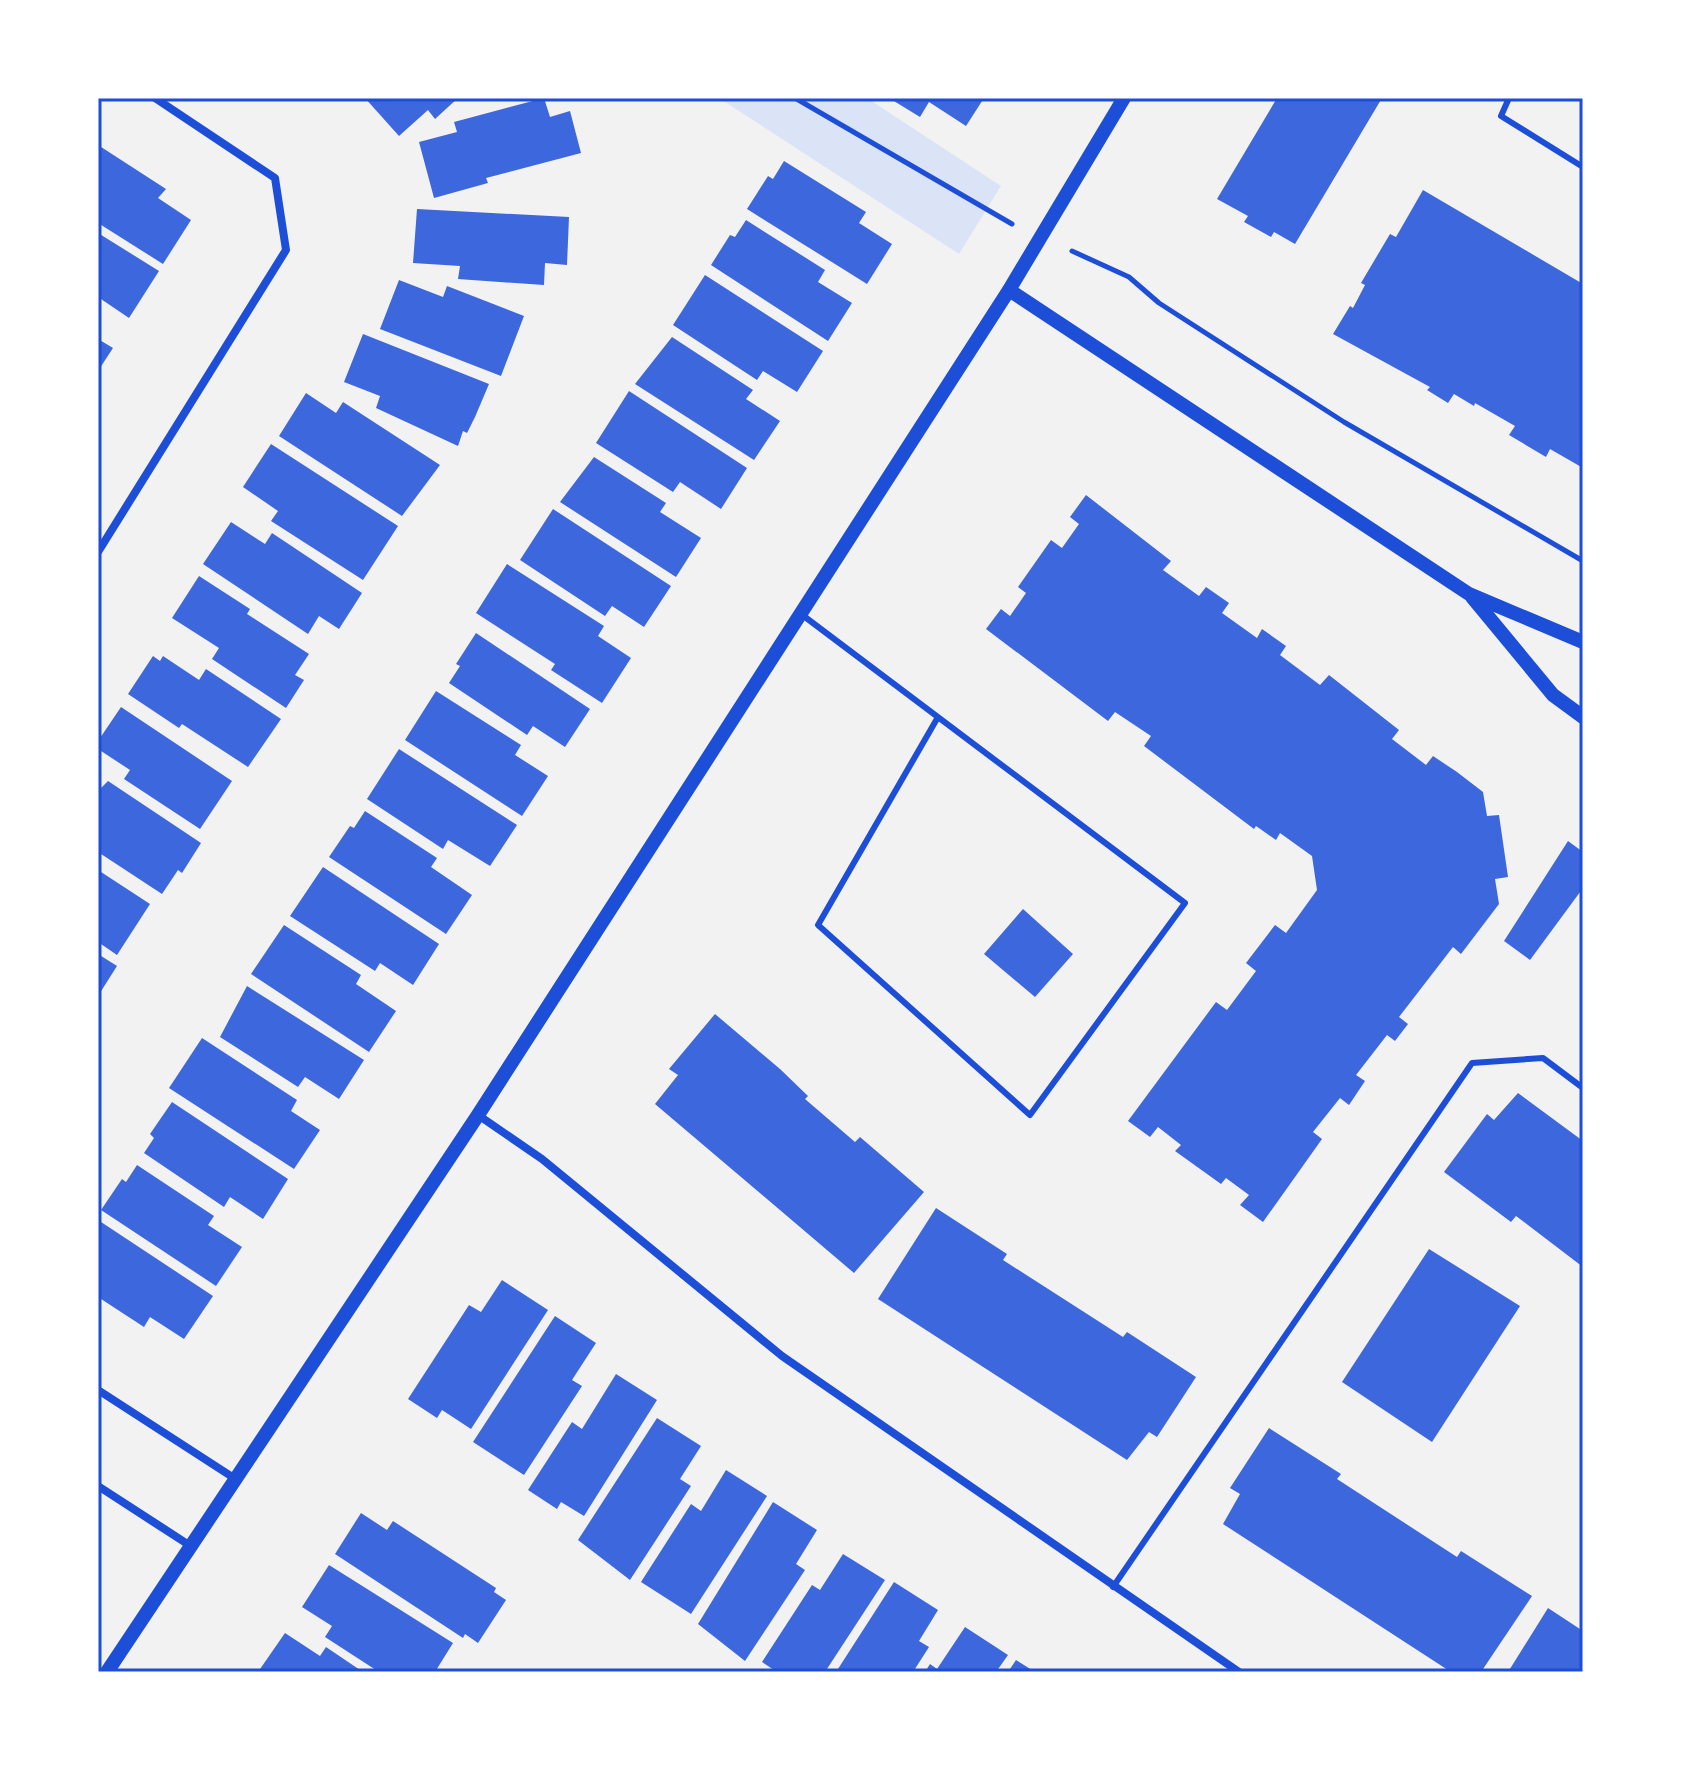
<svg xmlns="http://www.w3.org/2000/svg" width="1681" height="1770" font-family="Signika,sans-serif">
<rect width="100%" height="100%" fill="#f2f2f2"/>
<path fill="#dbe4f7" d="M 719,98 L 867,98 L 1001,186 L 959,254 Z"/>
<path fill="#3d67dc" d="M 365,98 L 458,98 L 435,119 L 428,110 L 399,136 Z
M 544,98 L 550,117 L 570,111 L 581,153 L 486,178 L 488,183 L 434,198 L 419,142 L 457,132 L 454,122 Z
M 889,98 L 984,98 L 966,126 L 929,102 L 920,117 Z
M 1277,98 L 1382,98 L 1295,244 L 1274,232 L 1271,237 L 1244,222 L 1248,216 L 1217,199 Z
M 98,145 L 166,189 L 158,198 L 191,220 L 163,264 L 98,223 Z
M 784,161 L 866,212 L 859,223 L 892,244 L 867,284 L 747,209 L 768,176 L 773,179 Z
M 1423,190 L 1583,284 L 1583,468 L 1550,449 L 1546,457 L 1509,435 L 1515,426 L 1475,403 L 1474,406 L 1454,394 L 1448,403 L 1427,390 L 1430,387 L 1333,334 L 1350,306 L 1353,308 L 1365,285 L 1361,283 L 1390,234 L 1396,237 Z
M 417,209 L 569,217 L 567,265 L 545,263 L 544,285 L 458,279 L 460,266 L 413,263 Z
M 746,220 L 825,270 L 818,282 L 852,303 L 828,341 L 711,265 L 730,235 L 735,237 Z
M 98,233 L 159,271 L 129,318 L 98,297 Z
M 705,275 L 823,351 L 797,392 L 763,371 L 757,380 L 673,325 Z
M 399,280 L 443,297 L 447,286 L 524,316 L 501,376 L 380,329 Z
M 363,334 L 489,384 L 475,417 L 467,433 L 463,431 L 458,446 L 376,408 L 380,396 L 344,382 Z
M 672,337 L 753,390 L 746,399 L 780,421 L 754,460 L 635,384 Z
M 98,339 L 113,348 L 98,371 Z
M 629,391 L 747,468 L 721,509 L 680,482 L 673,492 L 596,443 Z
M 306,393 L 336,413 L 343,402 L 440,465 L 402,516 L 279,436 Z
M 271,444 L 398,526 L 363,580 L 271,521 L 278,511 L 243,487 Z
M 594,457 L 666,503 L 660,512 L 701,538 L 676,577 L 560,502 Z
M 1086,495 L 1171,561 L 1163,570 L 1199,596 L 1206,587 L 1229,603 L 1222,613 L 1257,638 L 1262,629 L 1286,646 L 1280,655 L 1320,685 L 1329,675 L 1399,730 L 1392,739 L 1426,765 L 1433,756 L 1457,772 L 1483,792 L 1487,816 L 1499,815 L 1508,877 L 1495,879 L 1499,904 L 1461,954 L 1453,947 L 1399,1017 L 1408,1024 L 1395,1041 L 1387,1035 L 1356,1075 L 1365,1081 L 1349,1105 L 1340,1098 L 1313,1132 L 1322,1139 L 1263,1222 L 1240,1205 L 1249,1195 L 1226,1178 L 1221,1184 L 1175,1151 L 1181,1145 L 1158,1127 L 1150,1137 L 1128,1121 L 1216,1002 L 1227,1010 L 1256,971 L 1246,963 L 1275,925 L 1286,933 L 1317,890 L 1312,856 L 1280,833 L 1276,840 L 1256,826 L 1254,829 L 1144,746 L 1151,736 L 1115,712 L 1108,721 L 986,629 L 1001,609 L 1010,616 L 1026,593 L 1018,587 L 1051,540 L 1062,548 L 1079,524 L 1070,517 Z
M 553,509 L 671,586 L 644,627 L 612,606 L 605,616 L 520,560 Z
M 231,522 L 265,544 L 272,533 L 362,593 L 339,629 L 319,616 L 308,634 L 203,564 Z
M 507,564 L 604,626 L 598,636 L 631,658 L 602,703 L 551,670 L 555,664 L 476,613 Z
M 199,576 L 250,609 L 247,614 L 309,654 L 295,675 L 304,680 L 286,708 L 212,659 L 219,648 L 172,618 Z
M 476,633 L 590,709 L 565,747 L 533,726 L 527,735 L 449,683 L 460,666 L 456,664 Z
M 153,656 L 160,661 L 163,656 L 199,680 L 206,669 L 281,719 L 248,767 L 182,724 L 179,728 L 128,694 Z
M 436,691 L 521,745 L 515,755 L 548,776 L 522,816 L 405,740 Z
M 121,707 L 232,781 L 200,829 L 124,779 L 130,770 L 98,749 L 98,741 Z
M 399,749 L 517,825 L 490,866 L 448,840 L 443,849 L 367,799 Z
M 108,781 L 201,843 L 182,873 L 178,870 L 162,894 L 98,852 L 98,791 Z
M 365,811 L 437,858 L 431,867 L 472,895 L 446,934 L 329,857 L 350,826 L 354,828 Z
M 1568,841 L 1583,852 L 1583,888 L 1530,960 L 1504,941 Z
M 323,867 L 439,944 L 413,985 L 380,963 L 375,971 L 290,916 Z
M 98,870 L 150,904 L 117,955 L 98,942 Z
M 1023,909 L 1073,954 L 1035,997 L 984,954 Z
M 284,925 L 361,975 L 356,984 L 396,1011 L 369,1052 L 251,974 Z
M 98,954 L 117,966 L 98,996 Z
M 247,986 L 364,1060 L 339,1099 L 305,1077 L 298,1087 L 220,1037 Z
M 715,1014 L 780,1069 L 808,1096 L 805,1099 L 855,1142 L 860,1137 L 924,1192 L 854,1273 L 655,1104 L 678,1075 L 669,1069 Z
M 202,1038 L 297,1100 L 291,1111 L 320,1130 L 294,1169 L 169,1088 Z
M 1518,1093 L 1583,1141 L 1583,1267 L 1516,1216 L 1511,1222 L 1444,1172 L 1487,1114 L 1494,1120 Z
M 172,1102 L 288,1179 L 263,1219 L 230,1197 L 224,1207 L 144,1153 L 154,1138 L 150,1134 Z
M 137,1165 L 214,1216 L 208,1225 L 242,1247 L 216,1286 L 101,1210 L 122,1179 L 126,1182 Z
M 936,1208 L 1007,1254 L 1003,1260 L 1123,1337 L 1127,1332 L 1196,1377 L 1157,1437 L 1149,1432 L 1127,1460 L 878,1299 Z
M 98,1220 L 213,1296 L 184,1339 L 150,1317 L 144,1327 L 98,1297 Z
M 1429,1249 L 1520,1306 L 1432,1442 L 1342,1382 Z
M 502,1280 L 548,1310 L 471,1429 L 442,1410 L 437,1418 L 408,1399 L 469,1305 L 481,1312 Z
M 555,1316 L 596,1343 L 572,1380 L 582,1386 L 524,1475 L 473,1442 Z
M 616,1374 L 657,1400 L 584,1516 L 561,1502 L 557,1509 L 528,1490 L 572,1422 L 582,1429 Z
M 657,1418 L 701,1446 L 680,1479 L 691,1486 L 630,1580 L 578,1540 Z
M 1269,1428 L 1341,1474 L 1337,1479 L 1457,1557 L 1461,1551 L 1532,1596 L 1481,1672 L 1451,1672 L 1223,1524 L 1240,1494 L 1230,1488 Z
M 726,1470 L 767,1496 L 691,1614 L 641,1582 L 691,1504 L 701,1511 Z
M 773,1502 L 817,1530 L 796,1564 L 805,1570 L 745,1661 L 698,1624 Z
M 361,1513 L 387,1530 L 393,1521 L 496,1588 L 494,1592 L 506,1600 L 478,1643 L 465,1634 L 463,1638 L 335,1554 Z
M 843,1554 L 885,1580 L 825,1672 L 777,1672 L 762,1662 L 812,1585 L 820,1590 Z
M 329,1565 L 453,1643 L 435,1672 L 379,1672 L 325,1637 L 332,1626 L 302,1607 Z
M 894,1582 L 938,1610 L 919,1641 L 929,1647 L 913,1672 L 836,1672 Z
M 1548,1608 L 1583,1631 L 1583,1672 L 1508,1672 Z
M 965,1627 L 1008,1655 L 996,1672 L 925,1672 L 930,1664 L 937,1669 Z
M 285,1633 L 320,1656 L 326,1647 L 363,1672 L 258,1672 Z
M 1016,1660 L 1035,1672 L 1008,1672 Z"/>
<g fill="none" stroke-linecap="round" stroke-linejoin="round">
<path stroke="#1d4ed8" stroke-width="5" d="M 795,98 L 1012,224
M 1072,251 L 1129,277 L 1159,303 L 1344,422 L 1583,561"/>
<path stroke="#1d4ed8" stroke-width="6" d="M 1509,98 L 1501,116 L 1583,167
M 801,614 L 1185,903 L 1030,1115 L 818,925 L 938,717
M 1113,1587 L 1472,1063 L 1543,1058 L 1583,1088"/>
<path stroke="#1d4ed8" stroke-width="8" d="M 98,552 L 286,250 L 275,178 L 155,98
M 478,1115 L 542,1159 L 782,1356 L 1239,1672
M 98,1390 L 234,1478
M 98,1486 L 189,1545"/>
<path stroke="#1d4ed8" stroke-width="14" d="M 1009,290 L 1469,594 L 1583,642
M 1472,597 L 1553,695 L 1583,717
M 107,1672 L 478,1115 L 1009,290 L 1124,98"/>
</g>
<rect width="1681" height="1770" fill="none" stroke="#ffffff" stroke-width="200"/>
<rect x="100" y="100" width="1481" height="1570" fill="none" stroke="#1d4ed8" stroke-width="3"/>
</svg>
